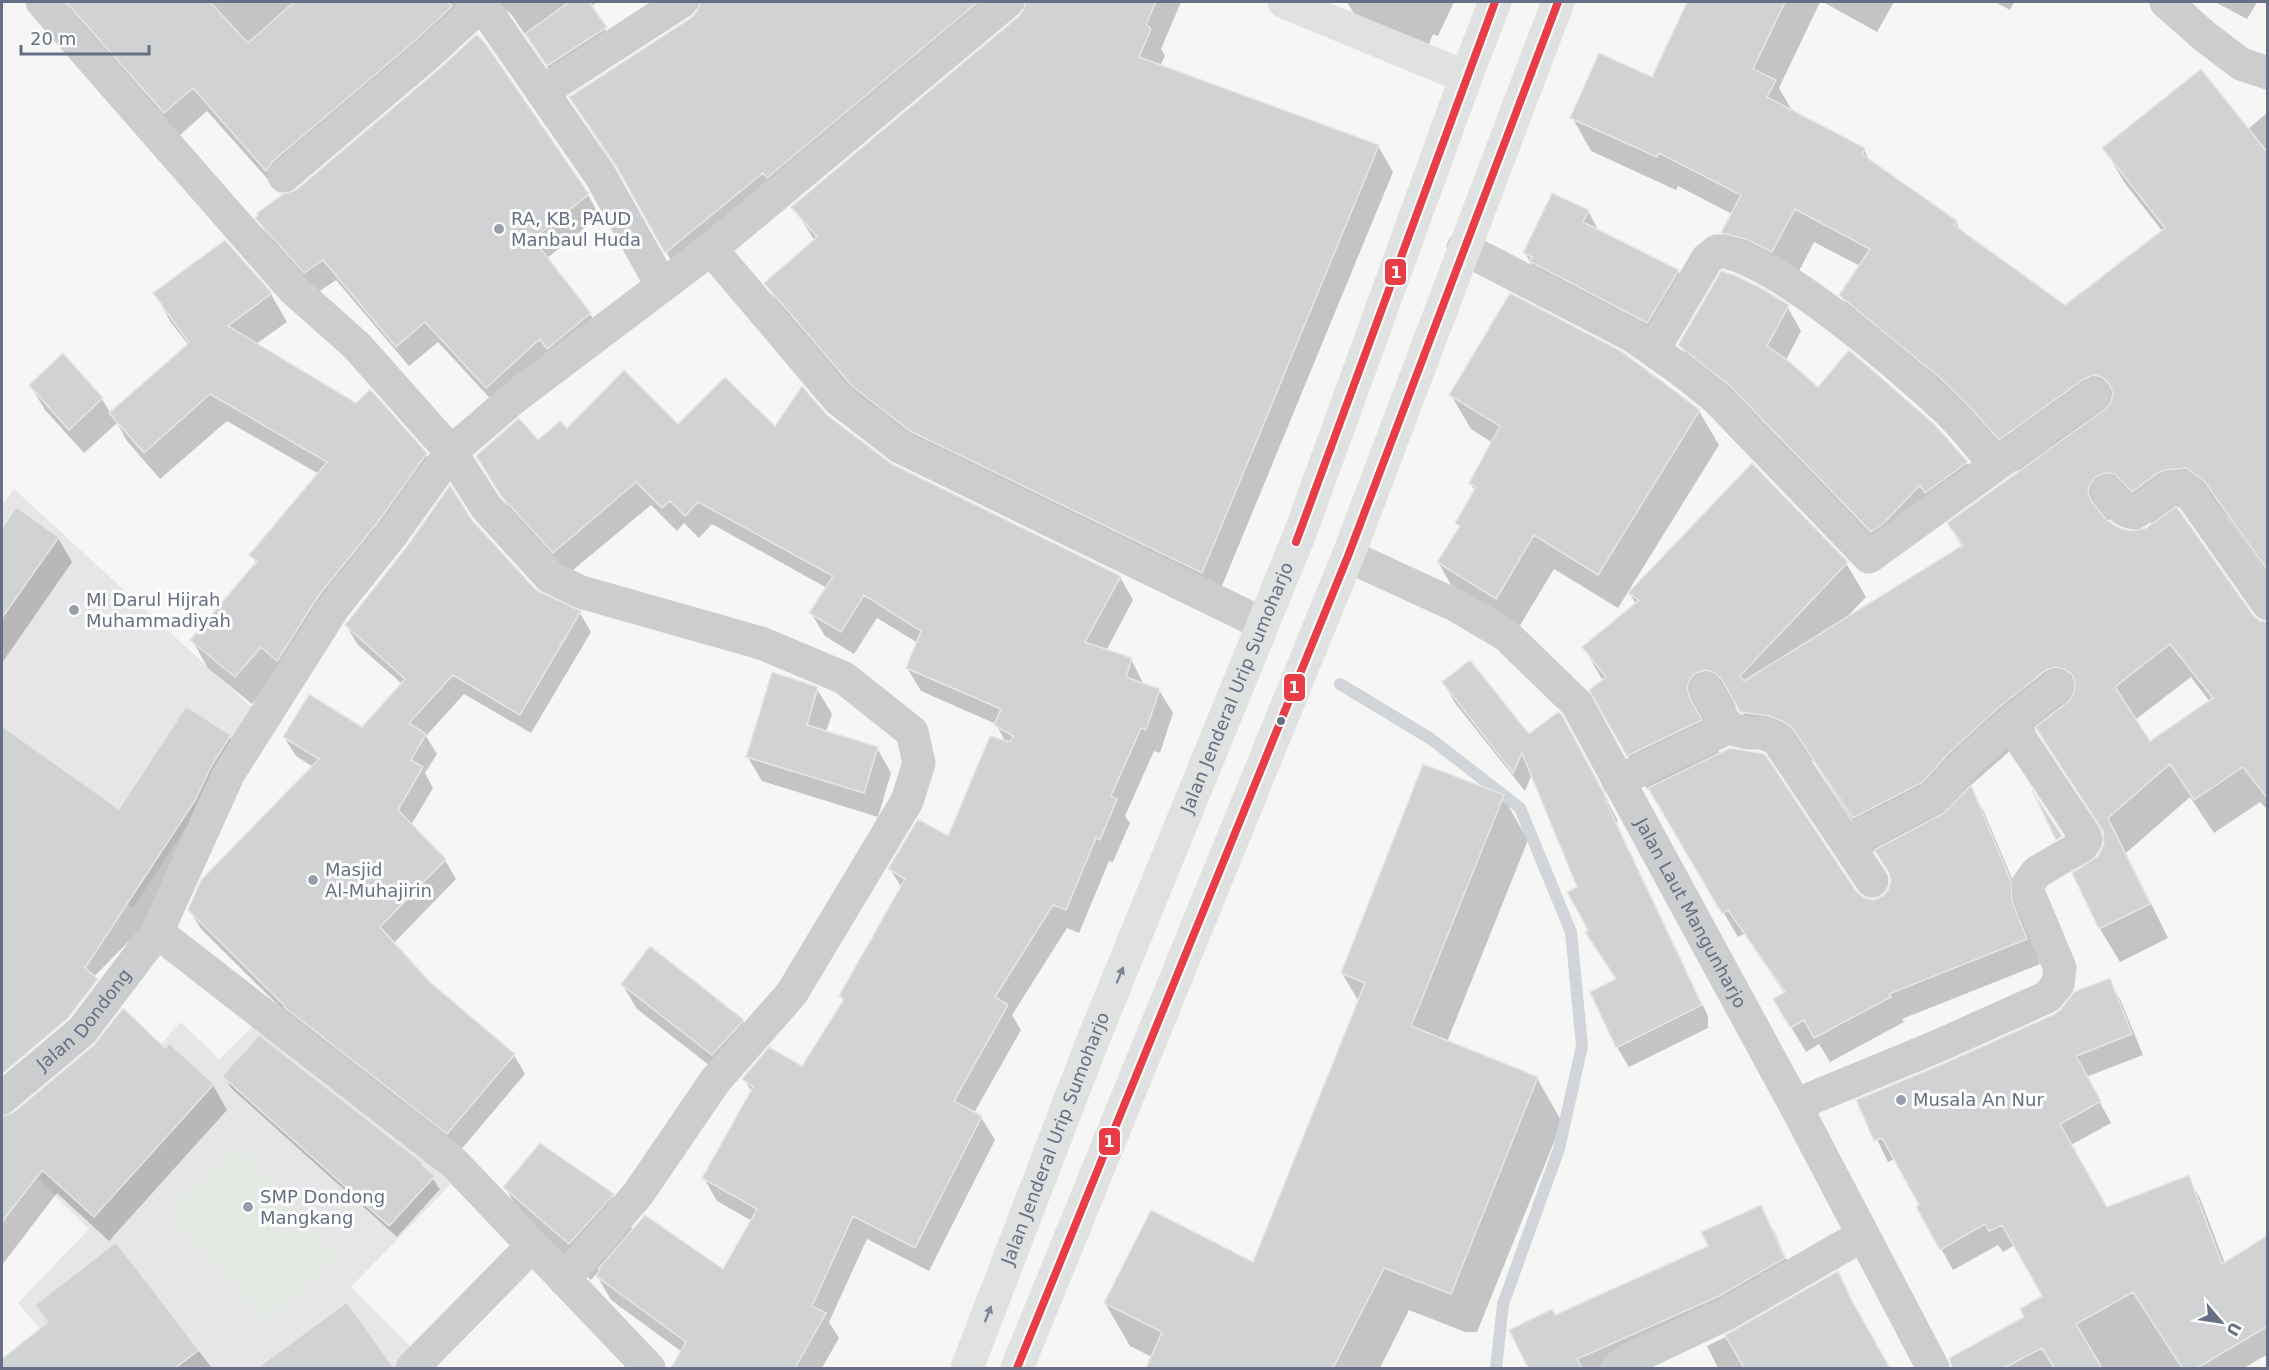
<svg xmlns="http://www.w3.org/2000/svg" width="2269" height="1370" font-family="'DejaVu Sans',sans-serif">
<rect width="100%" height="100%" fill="#f6f6f5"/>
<path fill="#e6e6e8" d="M 14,489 L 260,715 L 133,908 L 2,821 L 2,505 Z
M 267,1013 L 451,1184 L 351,1287 L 418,1354 L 403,1368 L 73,1368 L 18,1303 L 89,1229 L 38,1179 L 181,1022 L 219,1059 Z"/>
<path fill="#e4e8e3" d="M 239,1143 L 341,1256 L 267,1324 L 164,1211 Z"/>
<path fill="#0003" fill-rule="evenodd" d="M 65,2 L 598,2 L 590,6 L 619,52 L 562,89 L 511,14 L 502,8 L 285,185 L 280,193 L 207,111 L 179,136 L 73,15 Z
M 666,2 L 1181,2 L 1161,49 L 1165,56 L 1160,66 L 1378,146 L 1393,172 L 1217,598 L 869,412 L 781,309 L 766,283 L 815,241 L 793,207 L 1020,17 L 1026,9 L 1020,9 L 681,278 L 630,188 L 586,123 L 571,98 L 692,19 L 699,9 L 696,9 L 677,17 Z
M 1347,2 L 1454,2 L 1438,36 L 1433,34 L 1424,56 L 1362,27 Z
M 1689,2 L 1820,2 L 1779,88 L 1793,112 L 1864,150 L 1871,163 L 1956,222 L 1962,233 L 2065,307 L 2163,232 L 2124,182 L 2104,148 L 2247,130 L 2268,112 L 2268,575 L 2226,515 L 2213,505 L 2185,503 L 2176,509 L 2252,616 L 2264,623 L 2268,630 L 2268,810 L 2260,802 L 2214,833 L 2190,797 L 2126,853 L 2168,938 L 2120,962 L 2100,929 L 2074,874 L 2099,857 L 2106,844 L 2105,836 L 2037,727 L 1970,786 L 1984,812 L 2024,907 L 2040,964 L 1902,1019 L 1904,1022 L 1830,1062 L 1819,1044 L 1806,1052 L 1775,1000 L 1785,994 L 1744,934 L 1738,937 L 1650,788 L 1647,789 L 1591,690 L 1603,681 L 1584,648 L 1636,604 L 1630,594 L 1846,563 L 1866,597 L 1846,618 L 1962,547 L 1949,524 L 2019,473 L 1989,438 L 1860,329 L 1841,295 L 1860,266 L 1814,242 L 1792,285 L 1742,267 L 1722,233 L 1732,214 L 1678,186 L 1676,190 L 1591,151 L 1572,117 L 1653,79 ZM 2114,510 L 2143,514 L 2152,524 L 2140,533 L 2123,531 L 2108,522 ZM 2191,677 L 2210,702 L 2149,743 L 2135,720 ZM 1727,704 L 1737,707 L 1743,713 L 1762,745 L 1805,755 L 1814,762 L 1873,852 L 1876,850 L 1891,877 L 1890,890 L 1884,897 L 1873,901 L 1863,899 L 1720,754 L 1709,734 Z
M 1823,2 L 1894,2 L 1877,32 Z
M 1995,2 L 2014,2 L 2010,10 Z
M 2215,2 L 2257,2 L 2247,19 Z
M 478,35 L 588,195 L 600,216 L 546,259 L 590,314 L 602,334 L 498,407 L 438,342 L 409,366 L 336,280 L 317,293 L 269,238 L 257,218 L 297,192 L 441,69 Z
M 1588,211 L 1600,233 L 1678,271 L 1692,296 L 1662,348 L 1539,278 L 1525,253 Z
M 225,242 L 271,294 L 287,322 L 256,344 L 426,454 L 442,482 L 252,704 L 208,668 L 192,640 L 257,564 L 251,555 L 319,474 L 227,421 L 160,479 L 127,441 L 117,423 L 84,453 L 45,410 L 30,385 L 102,399 L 111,414 L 189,346 L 170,321 L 155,293 Z
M 1787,306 L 1801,331 L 1786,360 L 1818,389 L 1933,425 L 1967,463 L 1981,487 L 1886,555 L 1694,369 L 1680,345 Z
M 1451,395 L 1699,411 L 1719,445 L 1618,608 L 1554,569 L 1516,632 L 1458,597 L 1438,562 L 1460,528 L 1457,523 L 1475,491 L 1470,483 L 1493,443 L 1471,429 Z
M 826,416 L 891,465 L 1120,577 L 1133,600 L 1106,651 L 1131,659 L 1144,685 L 1159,690 L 1173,713 L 1160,753 L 1154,751 L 1125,816 L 1130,823 L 1113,862 L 1109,861 L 1079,933 L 1067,928 L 1012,1015 L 1021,1030 L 974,1113 L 981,1117 L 995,1140 L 929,1271 L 867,1239 L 829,1322 L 839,1338 L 822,1368 L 673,1368 L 682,1352 L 611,1300 L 596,1274 L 591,1280 L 526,1224 L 505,1187 L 612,1195 L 633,1230 L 724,1272 L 752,1221 L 717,1201 L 704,1178 L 752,1092 L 744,1079 L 803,1068 L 844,1002 L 840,996 L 902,888 L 890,869 L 949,838 L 1006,743 L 996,724 L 921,691 L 907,668 L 918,643 L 877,618 L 854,654 L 825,636 L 811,613 L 827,588 L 712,524 L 699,538 L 684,523 L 677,531 L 651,505 L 567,575 L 516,519 L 491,480 L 537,442 L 567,431 L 678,426 L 775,429 Z
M 17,509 L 58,538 L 72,562 L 2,663 L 2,530 Z
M 471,521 L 535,591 L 580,613 L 591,632 L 531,733 L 464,694 L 426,736 L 437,754 L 425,773 L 433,788 L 411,825 L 445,860 L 456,879 L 393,944 L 429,983 L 514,1055 L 525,1074 L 459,1152 L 293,1020 L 201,929 L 189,910 L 313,767 L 296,756 L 284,737 L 363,729 L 402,684 L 358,645 L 346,625 Z
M 1444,683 L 1528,736 L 1573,737 L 1618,821 L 1616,822 L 1708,1016 L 1708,1028 L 1629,1067 L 1617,1047 L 1617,981 L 1599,953 L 1590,931 L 1579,888 L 1532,774 L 1525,791 L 1455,703 Z
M 817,689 L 832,714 L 826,732 L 877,748 L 891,773 L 878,817 L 762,781 L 747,756 Z
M 2,728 L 119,811 L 229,736 L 244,761 L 140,930 L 2,1070 L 2,836 L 12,825 L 2,818 Z
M 1503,797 L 1528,840 L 1447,1042 L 1537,1078 L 1562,1122 L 1477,1332 L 1465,1332 L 1409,1310 L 1380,1368 L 1147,1368 L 1152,1357 L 1130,1346 L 1105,1303 L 1254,1264 L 1359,1002 L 1342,973 Z
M 2109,980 L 2121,1001 L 2143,1055 L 2086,1077 L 2111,1123 L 2071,1145 L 2107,1208 L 2188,1177 L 2200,1198 L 2225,1264 L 2268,1237 L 2268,1354 L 2244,1368 L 1980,1368 L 1969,1348 L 2026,1317 L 2044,1296 L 2015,1245 L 2003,1252 L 1998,1245 L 1953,1270 L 1918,1208 L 1921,1206 L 1895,1159 L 1888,1162 L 1858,1101 L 2055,1015 Z
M 622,984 L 743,1021 L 757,1045 L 727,1079 L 637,1009 Z
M 165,1050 L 213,1085 L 227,1110 L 109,1241 L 57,1193 L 2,1265 L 2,1123 L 7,1117 Z
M 224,1076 L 422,1164 L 440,1189 L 397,1237 L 231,1088 Z
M 1761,1207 L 1774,1231 L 1797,1283 L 1624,1368 L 1530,1368 L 1511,1331 L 1555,1317 L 1710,1247 Z
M 115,1244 L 212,1368 L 2,1368 L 2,1361 L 48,1324 L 37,1306 Z
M 1850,1298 L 1889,1368 L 1718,1368 L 1707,1346 L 1738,1331 Z
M 346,1304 L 394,1368 L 271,1368 L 287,1356 Z"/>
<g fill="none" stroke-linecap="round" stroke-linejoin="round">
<path stroke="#d1d5da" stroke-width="12" d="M 1340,684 L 1431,739 L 1520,808 L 1571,932 L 1582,1046 L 1559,1149 L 1503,1304 L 1496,1368"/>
</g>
<path fill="#d1d2d3" stroke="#e6e6e5" stroke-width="1.5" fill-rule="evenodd" d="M 66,2 L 210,2 L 248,43 L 294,2 L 447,2 L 452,6 L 416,40 L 272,162 L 266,171 L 193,88 L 164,113 Z
M 569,2 L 589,2 L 607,27 L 547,66 L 525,34 Z
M 700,2 L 978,2 L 767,178 L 763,173 L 665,253 L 616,166 L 569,97 L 691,18 L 697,11 Z
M 1025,2 L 1156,2 L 1146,24 L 1151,29 L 1139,57 L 1379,145 L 1202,573 L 910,431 L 852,386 L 764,283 L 817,237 L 791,207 L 1019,16 L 1024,9 Z
M 1687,2 L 1785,2 L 1753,69 L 1776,80 L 1767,97 L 1865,148 L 1862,154 L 1957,221 L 1954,225 L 2065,305 L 2165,228 L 2102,148 L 2201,69 L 2268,153 L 2268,571 L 2204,481 L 2186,468 L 2166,470 L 2158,473 L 2132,492 L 2115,474 L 2104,473 L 2095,477 L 2090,484 L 2088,493 L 2092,502 L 2107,520 L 2119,528 L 2132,531 L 2146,528 L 2176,506 L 2253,615 L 2260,621 L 2268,622 L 2268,799 L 2243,767 L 2194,800 L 2170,764 L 2108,818 L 2150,904 L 2099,929 L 2072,873 L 2098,856 L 2104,844 L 2103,831 L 2035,727 L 2069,701 L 2074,693 L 2075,683 L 2072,675 L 2064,669 L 2055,667 L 2045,671 L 1998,708 L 1949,753 L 1923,782 L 1853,818 L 1792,728 L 1784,722 L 1769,716 L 1740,712 L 1722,680 L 1715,673 L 1706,670 L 1696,673 L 1690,679 L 1687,688 L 1690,698 L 1702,720 L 1627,756 L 1589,690 L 1606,677 L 1582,647 L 1639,600 L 1628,593 L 1752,463 L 1848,562 L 1740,676 L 1744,681 L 1963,545 L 1947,523 L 2105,409 L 2111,402 L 2113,393 L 2109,384 L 2102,377 L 2093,375 L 2084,379 L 1999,440 L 1967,404 L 1940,378 L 1839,295 L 1870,249 L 1795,209 L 1772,252 L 1746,239 L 1721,233 L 1741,195 L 1659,153 L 1657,157 L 1570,118 L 1599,53 L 1652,77 ZM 2170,644 L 2213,698 L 2150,741 L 2115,687 Z
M 477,34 L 488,47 L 589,194 L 533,239 L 591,313 L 547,349 L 540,339 L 486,388 L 425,322 L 396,347 L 323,260 L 304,273 L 255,218 L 258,215 L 257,213 L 283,194 L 296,190 L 440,68 Z
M 1552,193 L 1589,210 L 1583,222 L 1679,270 L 1647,323 L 1529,261 L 1532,257 L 1523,253 Z
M 225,240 L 272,293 L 228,326 L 356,403 L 370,389 L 427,453 L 378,522 L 319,595 L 277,661 L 261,647 L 235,677 L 190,640 L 257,561 L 249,555 L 327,462 L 210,394 L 144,453 L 109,413 L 189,343 L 153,293 Z
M 1721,271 L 1734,275 L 1761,288 L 1789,305 L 1767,346 L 1786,359 L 1818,387 L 1849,350 L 1934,424 L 1968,462 L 1925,493 L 1920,485 L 1885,522 L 1871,532 L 1729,385 L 1678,345 Z
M 1510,293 L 1621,351 L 1700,410 L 1598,575 L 1534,535 L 1496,599 L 1437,562 L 1460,526 L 1455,523 L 1476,487 L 1469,483 L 1500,426 L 1449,395 Z
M 63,353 L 103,398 L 69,430 L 29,385 Z
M 624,370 L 678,424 L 725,377 L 775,426 L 802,386 L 827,415 L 892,464 L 1121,576 L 1085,642 L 1132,658 L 1126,677 L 1160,689 L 1146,730 L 1141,728 L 1111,796 L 1117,799 L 1100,840 L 1096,838 L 1066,910 L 1053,905 L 995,997 L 1008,1005 L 954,1101 L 982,1116 L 915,1248 L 853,1216 L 812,1306 L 826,1313 L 795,1368 L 671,1368 L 686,1342 L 596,1276 L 600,1270 L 598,1269 L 645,1215 L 723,1269 L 757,1209 L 702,1178 L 753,1087 L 742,1079 L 769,1047 L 802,1066 L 844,999 L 839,996 L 905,879 L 888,869 L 918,819 L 948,836 L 990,736 L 1010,742 L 1013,736 L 994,725 L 1001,709 L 906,668 L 921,631 L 864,595 L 841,632 L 809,613 L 833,576 L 698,502 L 685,516 L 670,501 L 662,508 L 636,482 L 553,553 L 501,496 L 476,456 L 519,418 L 538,440 L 560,421 L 567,428 Z
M 450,485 L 472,520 L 536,590 L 581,611 L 520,715 L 453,675 L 409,723 L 426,734 L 411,760 L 423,767 L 398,810 L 446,859 L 380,927 L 430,982 L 515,1054 L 447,1134 L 284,1007 L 285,1006 L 188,910 L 201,880 L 319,759 L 283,737 L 309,694 L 362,727 L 405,679 L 345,625 L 408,545 Z
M 16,507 L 59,537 L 2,618 L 2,528 Z
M 1470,660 L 1529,734 L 1558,712 L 1562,715 L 1608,801 L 1606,802 L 1702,1005 L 1616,1048 L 1590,992 L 1616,979 L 1585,932 L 1588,930 L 1567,892 L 1577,887 L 1522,753 L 1513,773 L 1442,682 Z
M 772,672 L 818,687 L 807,725 L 878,747 L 864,793 L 746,757 Z
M 186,706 L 231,735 L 212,765 L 196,799 L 85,968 L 98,979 L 68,1018 L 2,1074 L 2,726 L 119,809 Z
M 1730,748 L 1765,754 L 1856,891 L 1863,897 L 1873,900 L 1883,896 L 1888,890 L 1891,880 L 1888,871 L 1874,850 L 1944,813 L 1971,785 L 2011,881 L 2012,901 L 2027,939 L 1889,994 L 1891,997 L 1814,1038 L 1804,1020 L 1790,1028 L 1773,999 L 1785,992 L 1728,910 L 1722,914 L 1648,788 Z
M 1423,764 L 1504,795 L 1411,1026 L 1538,1077 L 1451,1294 L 1384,1268 L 1333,1368 L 1146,1368 L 1162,1332 L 1104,1303 L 1151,1210 L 1253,1262 L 1365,983 L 1341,973 Z
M 2032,790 L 2062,836 L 2056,840 Z
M 650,946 L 744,1020 L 712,1055 L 621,984 Z
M 2110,978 L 2132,1034 L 2076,1056 L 2101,1101 L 2060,1124 L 2107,1207 L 2189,1175 L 2222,1264 L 2268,1235 L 2268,1326 L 2197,1368 L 2182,1368 L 2133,1292 L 2076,1324 L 2102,1368 L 2054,1368 L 2042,1348 L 2004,1368 L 1952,1368 L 1949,1358 L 2024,1317 L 2020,1309 L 2042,1296 L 2002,1225 L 1989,1231 L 1985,1224 L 1940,1250 L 1916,1207 L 1919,1205 L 1882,1138 L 1874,1141 L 1856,1100 L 1945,1063 L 2055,1014 L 2061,1009 L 2074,992 Z
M 123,1008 L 165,1048 L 169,1043 L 214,1084 L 94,1217 L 42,1170 L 2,1222 L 2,1116 L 14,1112 L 94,1045 Z
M 259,1035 L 423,1163 L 422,1165 L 435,1176 L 389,1226 L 222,1076 Z
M 540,1143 L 614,1194 L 569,1244 L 503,1187 Z
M 1761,1205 L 1785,1258 L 1719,1296 L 1577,1359 L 1582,1368 L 1528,1368 L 1509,1330 L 1552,1309 L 1555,1315 L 1708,1246 L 1701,1232 Z
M 116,1242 L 199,1350 L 175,1368 L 2,1368 L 2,1359 L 48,1322 L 35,1305 Z
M 1838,1271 L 1852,1301 L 1890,1368 L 1744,1368 L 1725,1335 Z
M 347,1302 L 394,1368 L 257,1368 Z"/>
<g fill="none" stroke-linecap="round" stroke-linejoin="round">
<g stroke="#cccdcf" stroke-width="33">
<path d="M 42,2 L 293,289 L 357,346 L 451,452 L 486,507 L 550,577 L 581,592 L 761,643 L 844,678 L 912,732 L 919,763 L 907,801 L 792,993 L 715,1081 L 638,1194 L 564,1279"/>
<path d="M 480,2 L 600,175 L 662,286"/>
<path d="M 2166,2 L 2203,35 L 2241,64 L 2268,73"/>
<path d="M 542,92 L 681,2"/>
<path d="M 284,176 L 428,54 L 482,4"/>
<path d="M 1463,248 L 1631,335 L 1681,370 L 1716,398 L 1869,557 L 2094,394"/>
<path d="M 711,249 L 839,400 L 900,447 L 1263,624"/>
<path d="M 1654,349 L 1707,259 L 1717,251 C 1772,254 1904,370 1947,410 C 1965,427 1980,447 1995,465"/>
<path d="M 2107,491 C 2115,501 2121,512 2135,513 L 2169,488 L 2181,486 L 2189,492 L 2268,604"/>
<path id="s1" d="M 1348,556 L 1457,606 L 1506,635 L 1577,704 L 1795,1105 L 1933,1368"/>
<path d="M 1706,689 L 1728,728"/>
<path d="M 2010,723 L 2057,686"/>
<path d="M 1618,781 L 1728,728 L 1748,733 L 1762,733 L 1777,739 L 1872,881"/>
<path d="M 157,932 L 454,1163 L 649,1368"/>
<path id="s2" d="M 2,1098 L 82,1031 L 157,932 L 229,773 L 334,607 L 393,533 L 451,452 L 515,397 L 711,249 L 1007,2"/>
<path d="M 1795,1105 L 1938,1046 L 2047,997 L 2058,984 L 2060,968 L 2029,894 L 2028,884 L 2037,872 L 2082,846 L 2086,840 L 2085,836 L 2010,723 L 1962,767 L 1935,797 L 1848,842"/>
<path d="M 412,1368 L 532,1246"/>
<path d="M 1617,1368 L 1631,1359 L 1728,1313 L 1863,1235"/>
</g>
<path stroke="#e0e1e1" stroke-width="33" d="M 1284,2 L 1466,77"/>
<g stroke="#e0e1e1" stroke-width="33">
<path id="s3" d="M 967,1368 L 1093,1040 L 1299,536 L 1466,77 L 1495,2"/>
<path d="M 1017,1368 L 1348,556 L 1558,2"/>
</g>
<g stroke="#fff" stroke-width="12">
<path id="bus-1" d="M 1296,542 L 1495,2
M 1017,1368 L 1348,556 L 1558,2"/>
</g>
<use href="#bus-1" stroke="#e83d46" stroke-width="8"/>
</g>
<defs><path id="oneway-solid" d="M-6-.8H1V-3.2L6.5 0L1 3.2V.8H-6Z" transform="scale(1.5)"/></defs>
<g fill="#7f8697">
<use href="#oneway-solid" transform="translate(1120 975) rotate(-68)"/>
<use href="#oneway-solid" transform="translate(988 1314) rotate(-69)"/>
</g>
<g fill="#999eac" stroke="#fff" stroke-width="2">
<circle cx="499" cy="229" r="6"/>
<circle cx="74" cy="610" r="6"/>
<circle cx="313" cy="880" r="6"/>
<circle cx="1901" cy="1100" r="6"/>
<circle cx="248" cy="1207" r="6"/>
</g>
<circle fill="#676f84" stroke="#fff" stroke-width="2" cx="1281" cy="721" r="5"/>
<g text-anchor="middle" stroke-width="6" stroke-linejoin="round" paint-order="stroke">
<g font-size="18" fill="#676f84" stroke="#fff" text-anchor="start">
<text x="511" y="225">RA, KB, PAUD<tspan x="511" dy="21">Manbaul Huda</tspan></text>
<text x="86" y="606">MI Darul Hijrah<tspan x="86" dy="21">Muhammadiyah</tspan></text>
<text x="325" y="876">Masjid<tspan x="325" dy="21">Al-Muhajirin</tspan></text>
<text x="1913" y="1106">Musala An Nur</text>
<text x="260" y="1203">SMP Dondong<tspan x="260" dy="21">Mangkang</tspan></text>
</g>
<g font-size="18" fill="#676f84" stroke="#fff">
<text dy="6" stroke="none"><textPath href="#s3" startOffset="732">Jalan Jenderal Urip Sumoharjo</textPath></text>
<text dy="6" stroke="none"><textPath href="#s1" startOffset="514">Jalan Laut Mangunharjo</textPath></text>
<text dy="6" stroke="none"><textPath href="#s2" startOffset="114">Jalan Dondong</textPath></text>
<text dy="6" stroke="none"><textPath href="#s3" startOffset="246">Jalan Jenderal Urip Sumoharjo</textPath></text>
</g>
</g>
<g stroke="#fff" stroke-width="2">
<rect x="1384" y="258" width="23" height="28" rx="6" fill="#e83d46"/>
<rect x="1283" y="673" width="23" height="29" rx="6" fill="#e83d46"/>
<rect x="1098" y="1127" width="23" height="29" rx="6" fill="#e83d46"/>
</g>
<g font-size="16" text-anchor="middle" font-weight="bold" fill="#fff">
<text x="1396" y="278">1</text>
<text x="1294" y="693">1</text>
<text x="1109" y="1147">1</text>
</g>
<rect width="2269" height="1370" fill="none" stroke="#676f84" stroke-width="6"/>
<g transform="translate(2221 1322) rotate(119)" stroke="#ffffff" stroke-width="4.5" paint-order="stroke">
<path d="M0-4.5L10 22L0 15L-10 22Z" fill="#676f84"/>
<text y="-9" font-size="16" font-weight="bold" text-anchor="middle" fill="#676f84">U</text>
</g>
<path d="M21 45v9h128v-9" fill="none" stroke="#676f84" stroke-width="3"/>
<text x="30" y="45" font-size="18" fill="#676f84" stroke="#ffffff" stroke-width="4.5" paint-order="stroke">20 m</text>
</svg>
